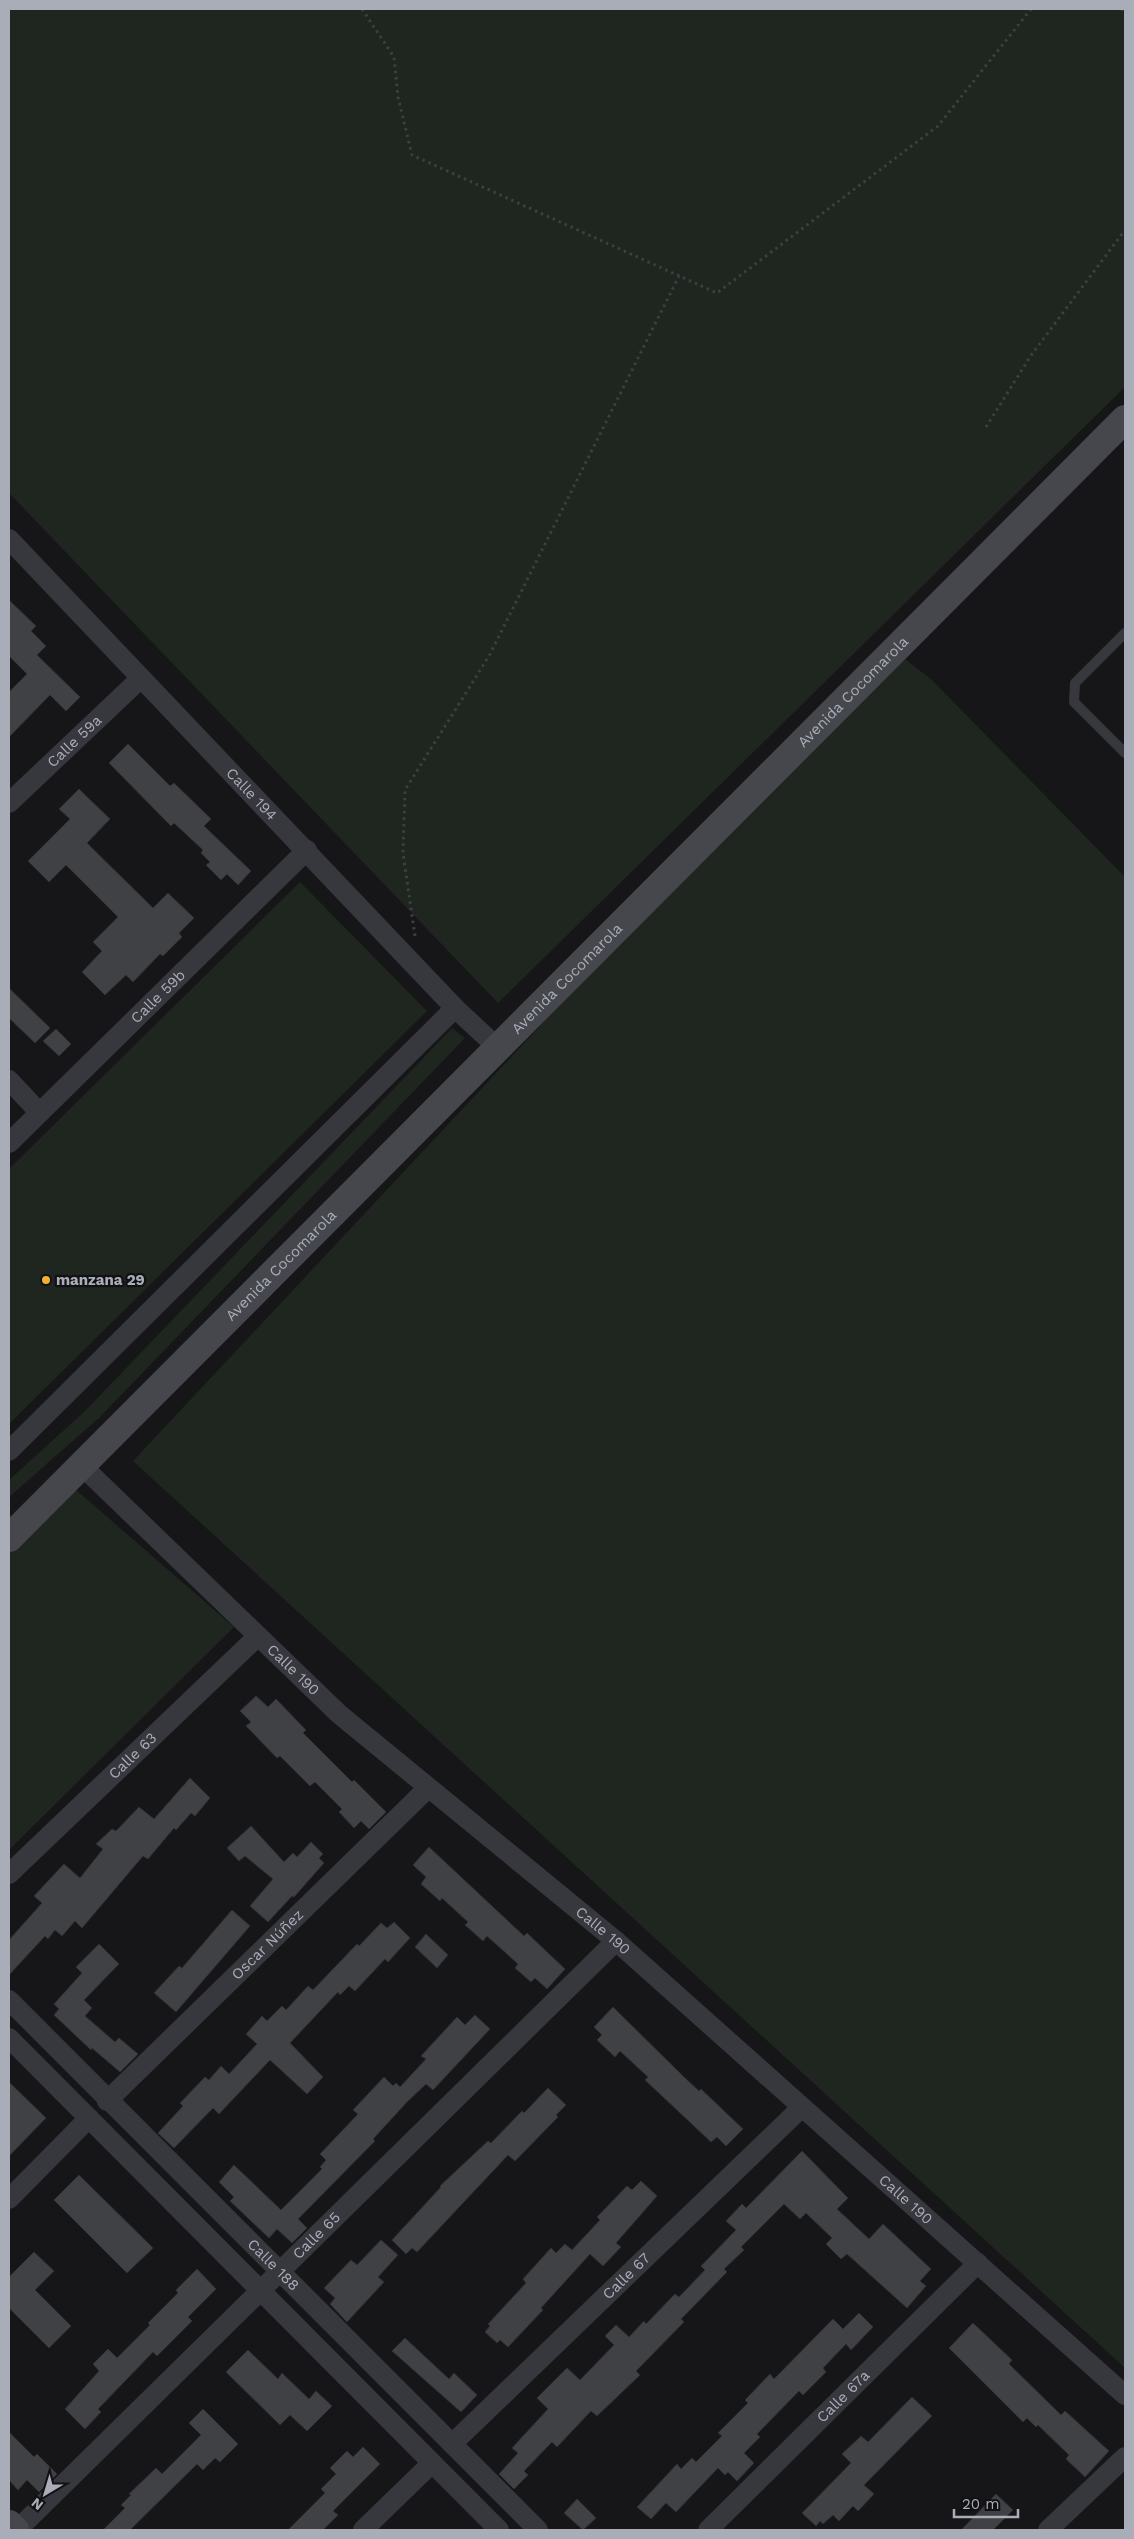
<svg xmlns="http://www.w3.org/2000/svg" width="1134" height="2539" font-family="'Work Sans',sans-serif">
<rect width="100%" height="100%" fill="#161618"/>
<path fill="#1e261f" d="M 9,9 L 1125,9 L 1125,387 L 498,1003 L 9,493 Z
M 896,652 L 932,680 L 1125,877 L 1125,2368 L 133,1461 L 818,729 Z
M 300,882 L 427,1011 L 9,1424 L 9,1169 Z
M 452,1028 L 465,1038 L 99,1418 L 9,1497 L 9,1480 L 85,1411 Z
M 75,1489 L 234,1627 L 9,1850 L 9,1554 Z"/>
<path fill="#404145" stroke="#303034" d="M 9,600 L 36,626 L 31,631 L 46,646 L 37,655 L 80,697 L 66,711 L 50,695 L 9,737 L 9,692 L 27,674 L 9,656 Z
M 128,744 L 170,786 L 174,783 L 211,819 L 204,826 L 251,871 L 238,885 L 227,874 L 221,880 L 206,865 L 210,862 L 201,853 L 203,850 L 174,823 L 171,826 L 109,763 Z
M 79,789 L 110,819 L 87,843 L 153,908 L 168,893 L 194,918 L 179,933 L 182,937 L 163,956 L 160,954 L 133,982 L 126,975 L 105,995 L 82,972 L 102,951 L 93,942 L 118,917 L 66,865 L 49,882 L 28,861 L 70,819 L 59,809 Z
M 9,988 L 50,1028 L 35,1043 L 9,1018 Z
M 56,1029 L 71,1044 L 59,1056 L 43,1041 Z
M 256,1696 L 268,1707 L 276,1699 L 306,1730 L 303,1733 L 352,1782 L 354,1780 L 386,1812 L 369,1829 L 361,1821 L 354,1828 L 339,1812 L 342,1809 L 315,1782 L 310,1786 L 280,1756 L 277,1758 L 246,1726 L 251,1722 L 240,1711 Z
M 190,1778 L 210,1798 L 195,1816 L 191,1813 L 176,1830 L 174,1828 L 148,1859 L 143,1856 L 82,1928 L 75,1921 L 62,1936 L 55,1930 L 48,1939 L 45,1936 L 9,1975 L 9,1940 L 42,1903 L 34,1896 L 64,1864 L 80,1878 L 103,1849 L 96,1844 L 112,1829 L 116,1831 L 139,1807 L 154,1819 Z
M 251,1826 L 284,1862 L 293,1853 L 297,1857 L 311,1842 L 323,1854 L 319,1858 L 324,1863 L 294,1897 L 292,1896 L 268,1922 L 250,1906 L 273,1879 L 245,1856 L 239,1861 L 227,1848 Z
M 429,1847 L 524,1936 L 527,1933 L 565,1969 L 547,1989 L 535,1978 L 531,1982 L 515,1968 L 518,1964 L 487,1936 L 483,1941 L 465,1925 L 468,1922 L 442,1898 L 440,1901 L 421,1884 L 426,1877 L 413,1865 Z
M 232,1910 L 250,1926 L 176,2012 L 154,1993 L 179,1966 L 182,1968 Z
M 394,1922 L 410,1938 L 388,1962 L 385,1959 L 355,1991 L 349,1986 L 340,1995 L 338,1992 L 290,2043 L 323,2077 L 307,2094 L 270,2060 L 219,2114 L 213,2108 L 174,2148 L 158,2133 L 183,2106 L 180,2103 L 205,2077 L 209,2080 L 221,2066 L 229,2074 L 257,2044 L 246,2034 L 262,2016 L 267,2021 L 282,2006 L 286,2010 L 308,1986 L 313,1990 L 357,1944 L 359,1946 L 381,1923 L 387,1928 Z
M 426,1934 L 448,1955 L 437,1968 L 415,1947 Z
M 99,1944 L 119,1964 L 84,2000 L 92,2008 L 85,2016 L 115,2042 L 119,2038 L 138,2054 L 120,2072 L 92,2048 L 91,2050 L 54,2015 L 59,2009 L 54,2004 L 82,1973 L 76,1967 Z
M 613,2007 L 684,2077 L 699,2091 L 701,2089 L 743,2129 L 726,2146 L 717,2137 L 711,2142 L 645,2080 L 648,2077 L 620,2051 L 615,2057 L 597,2040 L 602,2035 L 594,2027 Z
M 475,2015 L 490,2029 L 433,2090 L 426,2084 L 407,2102 L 373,2139 L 375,2141 L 298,2219 L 307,2228 L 292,2243 L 277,2229 L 269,2238 L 230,2201 L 234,2197 L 219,2182 L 234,2165 L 281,2210 L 322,2169 L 320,2167 L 326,2160 L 320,2154 L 358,2114 L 353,2110 L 384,2077 L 393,2086 L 396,2083 L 400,2087 L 426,2059 L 421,2056 L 457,2017 L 465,2025 Z
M 9,2082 L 46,2118 L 9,2156 Z
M 548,2088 L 566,2105 L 556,2115 L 558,2117 L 515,2161 L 508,2155 L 417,2252 L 412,2248 L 406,2254 L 392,2240 L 441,2187 L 440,2186 L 488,2141 L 491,2143 L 522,2111 L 524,2113 Z
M 802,2151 L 848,2198 L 837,2209 L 869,2239 L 883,2224 L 931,2269 L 920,2281 L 926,2286 L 907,2308 L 847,2254 L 841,2259 L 826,2244 L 832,2238 L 806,2213 L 800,2219 L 784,2204 L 741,2247 L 744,2250 L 724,2269 L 727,2272 L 681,2319 L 684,2322 L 636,2371 L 640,2375 L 597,2416 L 591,2411 L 557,2447 L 552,2442 L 524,2471 L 528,2475 L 514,2489 L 499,2474 L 518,2453 L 512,2448 L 548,2409 L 537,2398 L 567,2368 L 580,2380 L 614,2345 L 605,2336 L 616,2325 L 629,2337 L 644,2321 L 646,2324 L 675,2294 L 679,2297 L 705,2270 L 701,2266 L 736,2230 L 726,2221 L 742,2204 L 746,2208 Z
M 79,2175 L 153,2248 L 127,2273 L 54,2200 Z
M 641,2181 L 657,2196 L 616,2243 L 621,2247 L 603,2266 L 590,2254 L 541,2308 L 543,2310 L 508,2347 L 500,2340 L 497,2343 L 485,2332 L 490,2326 L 488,2324 L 526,2283 L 523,2279 L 551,2248 L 556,2253 L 565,2244 L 572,2250 L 600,2220 L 597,2217 L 627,2186 L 632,2190 Z
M 381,2240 L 398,2255 L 378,2277 L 384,2282 L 347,2322 L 330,2304 L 335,2298 L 324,2288 L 351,2260 L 357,2265 Z
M 34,2252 L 54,2271 L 35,2290 L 71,2326 L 49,2348 L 9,2308 L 9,2277 Z
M 197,2269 L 216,2289 L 188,2317 L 192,2321 L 157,2356 L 153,2352 L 98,2409 L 101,2412 L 85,2429 L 65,2409 L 99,2371 L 93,2364 L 108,2349 L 117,2358 L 150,2325 L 148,2323 L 178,2293 L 176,2290 Z
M 859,2313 L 873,2327 L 851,2350 L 846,2344 L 823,2368 L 826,2372 L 803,2395 L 799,2391 L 757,2434 L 760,2437 L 744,2453 L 754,2463 L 737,2481 L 728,2472 L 725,2475 L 718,2468 L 676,2512 L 666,2503 L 651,2519 L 637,2507 L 677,2464 L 681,2469 L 692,2458 L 696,2462 L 722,2436 L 718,2433 L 748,2403 L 745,2400 L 770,2374 L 774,2379 L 833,2319 L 843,2329 Z
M 973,2323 L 1012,2360 L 1009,2364 L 1061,2415 L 1065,2411 L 1109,2451 L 1085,2477 L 1066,2459 L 1069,2455 L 1038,2425 L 1036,2427 L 1027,2418 L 1023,2422 L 949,2348 Z
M 405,2338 L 449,2379 L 454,2373 L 477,2395 L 461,2412 L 392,2351 Z
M 248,2350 L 278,2379 L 282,2373 L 309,2399 L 316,2391 L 332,2406 L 307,2431 L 290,2415 L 280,2425 L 226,2372 Z
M 912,2397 L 932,2416 L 864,2485 L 874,2494 L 858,2511 L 853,2506 L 839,2521 L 833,2515 L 823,2524 L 820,2521 L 816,2526 L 802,2513 L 851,2463 L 842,2454 L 861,2436 L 868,2442 Z
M 203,2409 L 238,2444 L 220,2462 L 215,2458 L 203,2470 L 197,2464 L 130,2530 L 103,2530 L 125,2508 L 121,2505 L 131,2495 L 129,2494 L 156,2468 L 162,2474 L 201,2435 L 189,2423 Z
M 9,2432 L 34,2457 L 37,2454 L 57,2474 L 39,2492 L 27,2480 L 18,2490 L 9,2480 Z
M 363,2447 L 380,2464 L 333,2511 L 338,2515 L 323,2530 L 288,2530 L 325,2493 L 321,2489 L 336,2474 L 330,2468 L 347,2451 L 353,2457 Z
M 996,2494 L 1013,2510 L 993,2530 L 961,2530 Z
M 577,2499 L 596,2518 L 583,2530 L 564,2513 Z"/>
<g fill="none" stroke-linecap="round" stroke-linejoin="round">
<path stroke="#3d3f44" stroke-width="3" stroke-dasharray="2.5 4" stroke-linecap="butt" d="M 362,9 L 394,57 L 398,97 L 412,155 L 717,293 L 938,126 L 1031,9
M 1121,9 L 1125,11
M 986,427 L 1032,354 L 1125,230
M 415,936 L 403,853 L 405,790 L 489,656 L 679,276"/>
<path stroke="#37383d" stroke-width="10" d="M 1125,633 L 1075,683 L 1074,702 L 1125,753"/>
<g stroke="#37383d" stroke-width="20">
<path id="s1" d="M 9,539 L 455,1008 L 498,1048"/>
<path id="s2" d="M 9,803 L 140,679"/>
<path d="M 9,1080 L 39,1112"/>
<path id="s3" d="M 9,1143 L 307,850"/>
<path d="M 9,1451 L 455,1008"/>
<path id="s4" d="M 81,1465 L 339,1714 L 616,1941 L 1125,2395"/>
<path id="s5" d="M 9,1874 L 257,1637"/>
<path id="s6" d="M 9,2000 L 538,2530"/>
<path d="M 9,2038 L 499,2530"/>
<path id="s7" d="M 107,2101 L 428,1788"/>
<path d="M 9,2199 L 89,2118"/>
<path id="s8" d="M 452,2444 L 802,2107"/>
<path id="s9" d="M 17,2530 L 616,1941"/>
<path d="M 363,2530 L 432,2463"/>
<path id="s10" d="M 708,2530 L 978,2263"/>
<path d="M 1048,2530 L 1125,2457"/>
</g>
<g stroke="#45474d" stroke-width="28">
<path id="s11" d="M 9,1538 L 1125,419"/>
<path d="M 9,2524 L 15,2530"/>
</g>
</g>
<circle fill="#f2b134" stroke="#111113" stroke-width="2" cx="46" cy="1280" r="5"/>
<g text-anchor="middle" stroke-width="4.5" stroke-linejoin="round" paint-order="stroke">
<g font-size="15" fill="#a8adb8" stroke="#111113">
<text dy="5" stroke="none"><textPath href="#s11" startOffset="1195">Avenida Cocomarola</textPath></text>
<text dy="5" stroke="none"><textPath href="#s2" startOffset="90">Calle 59a</textPath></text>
<text dy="5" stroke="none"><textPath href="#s1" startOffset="352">Calle 194</textPath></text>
<text dy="5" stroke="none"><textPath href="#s11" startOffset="790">Avenida Cocomarola</textPath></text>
<text dy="5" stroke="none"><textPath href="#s3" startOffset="209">Calle 59b</textPath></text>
<text dy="5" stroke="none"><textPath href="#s11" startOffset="385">Avenida Cocomarola</textPath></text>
<text dy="5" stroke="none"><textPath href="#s4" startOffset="295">Calle 190</textPath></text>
<text dy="5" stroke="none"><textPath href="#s5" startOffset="171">Calle 63</textPath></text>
<text dy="5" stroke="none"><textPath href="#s4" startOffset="700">Calle 190</textPath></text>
<text dy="5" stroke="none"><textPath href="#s7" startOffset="224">Oscar Núñez</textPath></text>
<text dy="5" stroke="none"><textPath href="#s4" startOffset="1105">Calle 190</textPath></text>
<text dy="5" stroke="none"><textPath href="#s9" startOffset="420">Calle 65</textPath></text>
<text dy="5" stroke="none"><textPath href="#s6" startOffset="374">Calle 188</textPath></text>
<text dy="5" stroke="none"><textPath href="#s8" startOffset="242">Calle 67</textPath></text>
<text dy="5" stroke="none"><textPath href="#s10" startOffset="190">Calle 67a</textPath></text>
</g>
<g font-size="15" font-weight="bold" fill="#a8adb8" stroke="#111113" text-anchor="start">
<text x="56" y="1285">manzana 29</text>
</g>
</g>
<rect width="1134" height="2539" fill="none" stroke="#a8adb8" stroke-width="20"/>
<g transform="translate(45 2494) rotate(218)" stroke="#111113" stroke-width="4" paint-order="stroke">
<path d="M0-4L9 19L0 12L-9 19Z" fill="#a8adb8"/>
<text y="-8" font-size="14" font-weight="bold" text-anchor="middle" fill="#a8adb8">N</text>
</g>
<path d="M954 2509v8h64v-8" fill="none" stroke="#a8adb8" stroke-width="2.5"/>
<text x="962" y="2509" font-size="15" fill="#a8adb8" stroke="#111113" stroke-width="4" paint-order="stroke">20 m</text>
</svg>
